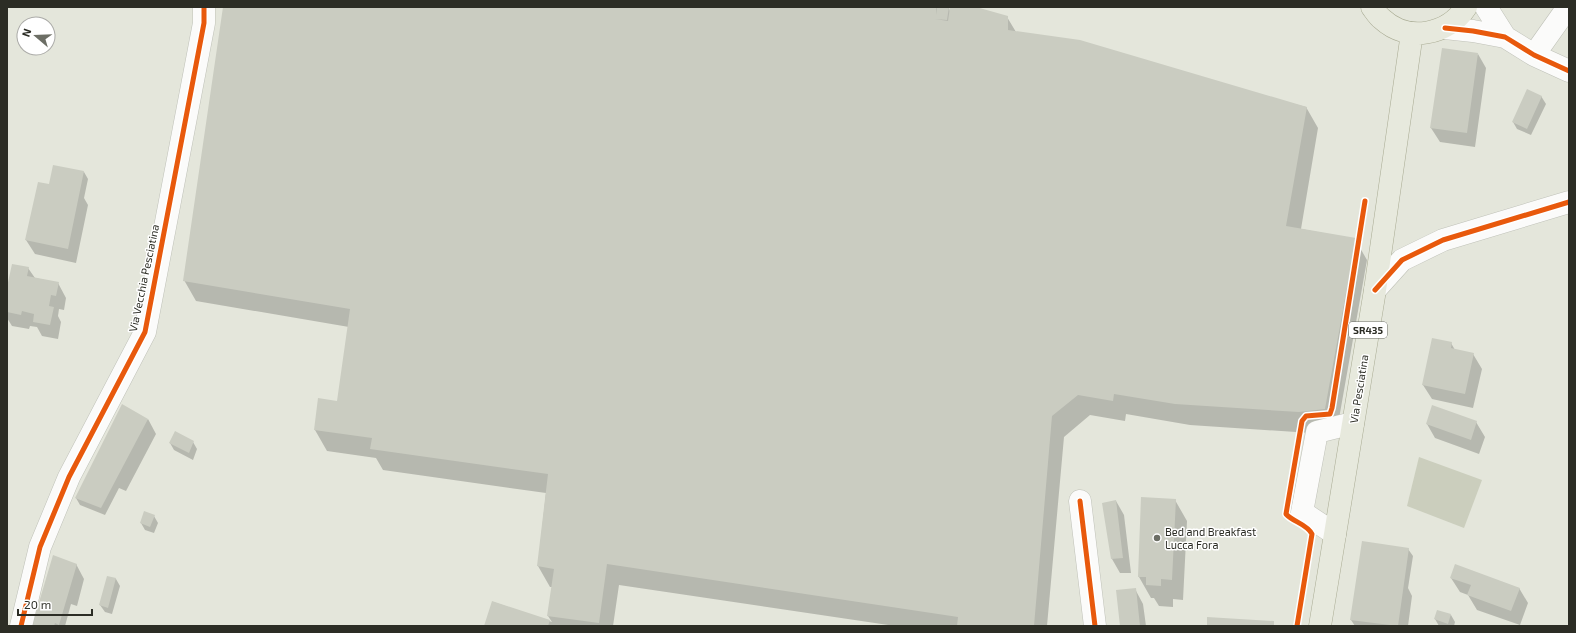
<svg xmlns="http://www.w3.org/2000/svg" width="1576" height="633" font-family="'Exo 2',sans-serif">
<rect width="100%" height="100%" fill="#e4e6db"/>
<path fill="#cbcebd" d="M 1419,457 L 1482,480 L 1464,528 L 1407,506 Z"/>
<path fill="#0003" d="M 224,7 L 936,7 L 938,10 L 938,7 L 941,7 L 949,8 L 950,11 L 1007,17 L 1016,32 L 1306,107 L 1318,128 L 1301,229 L 1355,239 L 1367,260 L 1337,430 L 1311,433 L 1190,425 L 1126,414 L 1125,421 L 1090,415 L 1064,437 L 1047,626 L 895,626 L 619,585 L 613,626 L 485,626 L 493,602 L 552,622 L 548,616 L 552,587 L 550,587 L 538,566 L 546,493 L 383,470 L 376,458 L 327,451 L 315,430 L 338,402 L 349,327 L 196,301 L 184,280 Z
M 1478,54 L 1486,68 L 1475,147 L 1440,142 L 1431,128 Z
M 1541,96 L 1546,104 L 1531,135 L 1517,129 L 1513,122 Z
M 84,172 L 88,179 L 84,198 L 88,205 L 76,263 L 35,254 L 26,240 L 49,185 Z
M 28,268 L 35,278 L 58,283 L 66,298 L 64,310 L 59,309 L 58,316 L 61,322 L 58,339 L 42,336 L 37,327 L 30,326 L 29,329 L 12,326 L 7,318 L 7,292 Z
M 1451,343 L 1455,350 L 1473,354 L 1482,369 L 1473,408 L 1432,399 L 1423,385 Z
M 148,419 L 156,434 L 126,491 L 119,488 L 105,515 L 80,505 L 76,498 Z
M 1476,422 L 1485,437 L 1479,454 L 1435,438 L 1427,424 Z
M 193,442 L 197,449 L 193,460 L 174,450 L 170,443 Z
M 1142,498 L 1175,500 L 1187,521 L 1183,600 L 1173,599 L 1173,607 L 1159,606 L 1154,598 L 1151,598 L 1139,577 Z
M 1116,501 L 1124,515 L 1131,573 L 1120,573 L 1112,559 Z
M 154,516 L 158,523 L 154,533 L 145,530 L 141,523 Z
M 1408,549 L 1413,556 L 1408,588 L 1412,596 L 1408,626 L 1355,626 L 1351,620 Z
M 76,564 L 84,579 L 77,606 L 71,604 L 65,626 L 34,626 Z
M 108,577 L 116,579 L 120,586 L 112,614 L 105,612 L 100,605 Z
M 1451,578 L 1519,588 L 1528,603 L 1520,625 L 1477,610 L 1468,595 L 1460,592 Z
M 1135,589 L 1143,604 L 1146,626 L 1121,626 Z
M 1451,615 L 1455,622 L 1454,626 L 1439,626 L 1435,619 Z"/>
<path fill="#caccc1" d="M 223,7 L 936,7 L 936,15 L 937,7 L 949,7 L 947,20 L 935,19 L 948,21 L 950,7 L 976,7 L 1008,16 L 1008,30 L 1080,40 L 1307,107 L 1286,226 L 1356,238 L 1325,409 L 1299,412 L 1175,404 L 1114,394 L 1113,401 L 1078,395 L 1052,416 L 1034,626 L 957,626 L 958,617 L 607,564 L 599,623 L 547,616 L 554,569 L 537,566 L 548,474 L 370,449 L 372,438 L 314,430 L 318,398 L 337,401 L 350,309 L 183,281 Z
M 1442,48 L 1478,53 L 1467,133 L 1430,128 Z
M 1527,89 L 1542,96 L 1527,129 L 1512,122 Z
M 53,165 L 84,171 L 68,249 L 25,240 L 38,182 L 49,184 Z
M 12,264 L 29,267 L 27,276 L 59,282 L 56,296 L 51,295 L 49,306 L 54,307 L 50,325 L 33,322 L 34,314 L 22,311 L 21,315 L 7,312 L 7,287 Z
M 1432,338 L 1452,342 L 1451,348 L 1474,353 L 1465,394 L 1422,385 Z
M 122,404 L 148,419 L 101,508 L 75,498 Z
M 1432,405 L 1477,421 L 1471,440 L 1426,424 Z
M 175,431 L 194,441 L 189,453 L 169,443 Z
M 1141,497 L 1176,499 L 1172,580 L 1161,579 L 1161,586 L 1146,585 L 1146,577 L 1138,577 Z
M 1116,500 L 1123,558 L 1111,559 L 1102,503 Z
M 144,511 L 155,515 L 150,527 L 140,523 Z
M 1362,541 L 1409,548 L 1398,626 L 1350,620 Z
M 53,555 L 77,564 L 59,625 L 55,623 L 54,626 L 32,626 Z
M 1455,564 L 1520,588 L 1511,611 L 1467,595 L 1471,585 L 1450,578 Z
M 107,576 L 116,578 L 108,608 L 99,605 Z
M 1136,588 L 1140,626 L 1120,626 L 1116,590 Z
M 492,601 L 550,620 L 548,626 L 484,626 Z
M 1437,610 L 1451,614 L 1448,624 L 1434,619 Z
M 1207,617 L 1274,621 L 1274,626 L 1207,626 Z"/>
<g fill="none" stroke-linecap="round" stroke-linejoin="round">
<g stroke="#bfc1b8" stroke-width="23">
<path id="minor" d="M 1486,7 L 1505,37
M 1445,28 L 1473,31 L 1505,37 L 1534,55 L 1569,71
M 1534,55 L 1568,7
M 1375,290 L 1402,260 L 1443,240 L 1569,202
M 1080,501 L 1095,626
M 1335,534 L 1302,512 L 1317,432 L 1353,423
M 21,626 L 40,547 L 69,477 L 145,332 L 204,23 L 204,7"/>
</g>
<g stroke="#a9ab93" stroke-width="23">
<path id="major" d="M 1372,7 C 1375,11 1378,16 1382,19 C 1408,43 1448,35 1466,7
M 1320,626 L 1375,290 L 1412,33"/>
</g>
<use href="#minor" stroke="#fbfbfa" stroke-width="22"/>
<use href="#major" stroke="#e7e9dd" stroke-width="22"/>
<g stroke="#fff" stroke-width="8">
<path id="cycleway" d="M 1445,28 L 1473,31 L 1505,37 L 1534,55 L 1569,71
M 1375,290 L 1402,260 L 1443,240 L 1569,202
M 1080,501 L 1095,626
M 21,626 L 40,547 L 69,477 L 145,332 L 204,23 L 204,7
M 1297,626 L 1312,534 C 1307,524 1293,522 1286,514 L 1302,421 L 1306,416 L 1330,414 L 1332,408 L 1365,201"/>
</g>
<use href="#cycleway" stroke="#e8590c" stroke-width="5"/>
</g>
<circle fill="#6c6e65" stroke="#fff" stroke-width="1.5" cx="1157" cy="538" r="4"/>
<g text-anchor="middle" stroke-width="3" stroke-linejoin="round" paint-order="stroke">
<rect fill="#fff" stroke="#6b6c66" stroke-width="1" x="1349" y="322" width="38" height="16" rx="3"/>
<g font-size="10" font-weight="bold" fill="#2c2d25">
<text x="1368" y="334">SR435</text>
</g>
<g font-size="11" fill="#2c2d25" stroke="#fff">
<text transform="translate(144 278) rotate(-78)" y="4">Via Vecchia Pesciatina</text>
<text transform="translate(1359 389) rotate(-81)" y="4">Via Pesciatina</text>
</g>
<g font-size="11" fill="#2c2d25" stroke="#fff" text-anchor="start">
<text x="1165" y="536">Bed and Breakfast<tspan x="1165" dy="13">Lucca Fora</tspan></text>
</g>
</g>
<rect width="1576" height="633" fill="none" stroke="#2c2d25" stroke-width="16"/>
<g transform="translate(36 36) rotate(289)"><circle r="19" fill="#ffffff" stroke="#ababa8"/>
<path d="M0-3L7 15L0 10L-7 15Z" fill="#6c6e65"/>
<text y="-6" font-size="11" font-weight="bold" text-anchor="middle" fill="#2c2d25">N</text>
</g>
<path d="M18 609v6h74v-6" fill="none" stroke="#2c2d25" stroke-width="2"/>
<text x="24" y="609" font-size="12" fill="#2c2d25" stroke="#ffffff" stroke-width="3" paint-order="stroke">20 m</text>
</svg>
